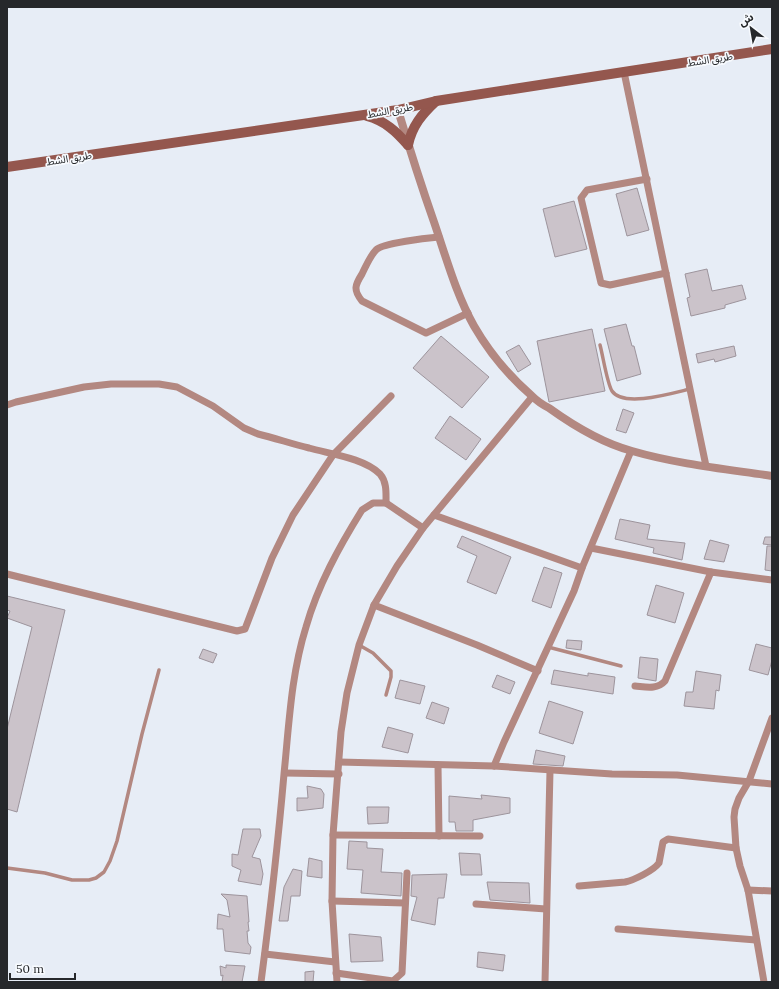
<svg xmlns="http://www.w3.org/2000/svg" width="779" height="989" font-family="Lora,'Noto Sans Arabic',serif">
<rect width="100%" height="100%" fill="#e7edf6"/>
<g fill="#cbc3ca" stroke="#9d949c">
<polygon points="637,188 649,230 627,236 616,194"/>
<polygon points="574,201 587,249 555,257 543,209"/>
<polygon points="707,269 712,291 742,285 746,299 725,305 725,308 691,316 687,298 690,297 685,274"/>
<polygon points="626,324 632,346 634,346 641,374 617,381 604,329"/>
<polygon points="592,329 605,391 549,402 537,341"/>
<polygon points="441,336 489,377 462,408 413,368"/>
<polygon points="519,345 531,364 518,372 506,352"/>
<polygon points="734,346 736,356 715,362 714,359 698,363 696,354"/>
<polygon points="623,409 634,413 626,433 616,430"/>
<polygon points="450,416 481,439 466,460 435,438"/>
<polygon points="620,519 650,525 647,539 685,543 682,560 653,553 654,548 615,539"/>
<polygon points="462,536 511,557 496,594 467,582 477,556 457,547"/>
<polygon points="765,537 772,537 772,545 763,544"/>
<polygon points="710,540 729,545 724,562 704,559"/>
<polygon points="767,546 772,546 772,571 765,570"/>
<polygon points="544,567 562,573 551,608 532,601"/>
<polygon points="656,585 684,593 675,623 647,615"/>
<polygon points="7,596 65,610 17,812 7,809 7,729 32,627 7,618 10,611 7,610"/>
<polygon points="567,640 582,641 581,650 566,648"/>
<polygon points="756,644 772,648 772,660 768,675 749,670"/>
<polygon points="203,649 217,654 213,663 199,658"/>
<polygon points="640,657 658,659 656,681 638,678"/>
<polygon points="554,670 588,676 588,673 615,677 613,694 551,684"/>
<polygon points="696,671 721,675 719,691 716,690 714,709 684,706 686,692 693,692"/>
<polygon points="497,675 515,682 510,694 492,687"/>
<polygon points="400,680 425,686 420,704 395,698"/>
<polygon points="549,701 583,712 573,744 539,733"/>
<polygon points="432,702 449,708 444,724 426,718"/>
<polygon points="388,727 413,734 408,753 382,747"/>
<polygon points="536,750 565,756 563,766 533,764"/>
<polygon points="307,786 321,789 324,794 323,808 297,811 297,798 308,798"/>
<polygon points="481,795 510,798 510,813 473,820 473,831 456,831 455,822 449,822 449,796 482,799"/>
<polygon points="367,807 389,807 388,823 368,824"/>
<polygon points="243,829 260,829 261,836 252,857 260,859 263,874 261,885 238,881 241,870 232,866 232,854 238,855"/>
<polygon points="349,841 367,842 367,848 383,849 381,872 402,873 401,896 361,893 363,870 347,869"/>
<polygon points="459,853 480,854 482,875 461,875"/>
<polygon points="309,858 322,861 322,878 307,876"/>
<polygon points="293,869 302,871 300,896 291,896 288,921 279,921 284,887"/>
<polygon points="447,874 444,898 438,898 435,925 411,920 417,897 411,896 412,875"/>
<polygon points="487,882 529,883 530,903 490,900"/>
<polygon points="221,894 247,896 249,922 248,922 249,931 247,931 248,943 251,947 250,954 225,951 223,929 217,929 218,914 230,917 227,900"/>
<polygon points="349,934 381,937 383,961 351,962"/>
<polygon points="478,952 505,955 503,971 477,967"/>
<polygon points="226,965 245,966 242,982 222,982 223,975 221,976 220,966 226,968"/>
<polygon points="314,971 313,982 305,982 305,972"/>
</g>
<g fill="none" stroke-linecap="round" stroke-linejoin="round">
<g stroke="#b38881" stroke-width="3.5">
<path d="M600,345C603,356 607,383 612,391C623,408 673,393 690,389"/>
<polyline points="359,645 373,653 391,671 391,677 386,695"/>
<polyline points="548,647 621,666"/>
<polyline points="7,868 45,873 72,880 89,880 96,878 104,872 110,861 117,841 142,734 159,670"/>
</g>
<g stroke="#b38881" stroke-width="7">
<polyline points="624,72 706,466"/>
<polyline points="647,179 587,190 581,198 601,283 610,285 666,273"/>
<path d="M439,237C428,238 382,243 376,250C370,256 366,266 362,274C355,285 353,290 362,301L426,333L468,313"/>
<path d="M7,405L16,402L84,387L111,384H159L177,387L213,406L244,428L258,434C275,438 292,444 309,448C330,454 364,458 380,474C387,482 386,493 386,503"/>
<polyline points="434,515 582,568"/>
<polyline points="591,548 711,572"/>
<polyline points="7,574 237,631 245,629 272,558 293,515 333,455 391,396"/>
<polyline points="374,605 477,645 538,671"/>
<path d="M635,686C646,687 657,690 665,681L711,572L772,580"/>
<polyline points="339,762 494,766 612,774 677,775 772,784"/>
<polyline points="438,765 439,836"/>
<polyline points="494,766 504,742 574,591 582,568 631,451"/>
<polyline points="285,773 339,774"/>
<polyline points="333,835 480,836"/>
<path d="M579,886L625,882C634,880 653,871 659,863L663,842L668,839L736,848"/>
<polyline points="748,890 772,891"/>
<polyline points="332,901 405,903"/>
<polyline points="476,904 546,909"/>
<polyline points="618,929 756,940"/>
<polyline points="265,954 335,962"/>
<polyline points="336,973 393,981 402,973 407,873"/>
<path d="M261,982C270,913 278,843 284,774C289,725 291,675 306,627C318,585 339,547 362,510L373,503H386L423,528"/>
<polyline points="337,982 332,901 333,835 341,732 347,693 359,645 374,605 397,566 423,528 532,397"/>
<polyline points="545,982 550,771"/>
<polyline points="764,982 748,890 740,866 736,848 734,817 735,809 739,798 749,781 772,718"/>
</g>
<path stroke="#b38881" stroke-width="8" d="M398,110C409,147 421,185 434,222C446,257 456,294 474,326C489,352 510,377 532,396C537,401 543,405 549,408C574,426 602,443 632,451C677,464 725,469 772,476"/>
<g stroke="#94574e" stroke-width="10">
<path d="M367,116C385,121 396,131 408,145"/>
<path d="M408,145C412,126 422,114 436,101"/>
<polyline points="7,167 398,110 436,101 772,49"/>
</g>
</g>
<g text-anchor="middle" stroke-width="3.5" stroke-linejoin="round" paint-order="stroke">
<g font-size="10" fill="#26282b" stroke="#f7fafe">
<text transform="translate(710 59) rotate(-9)" y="4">طريق الشط</text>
<text transform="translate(390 110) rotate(-10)" y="4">طريق الشط</text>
<text transform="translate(69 158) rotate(-9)" y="4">طريق الشط</text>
</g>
</g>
<rect width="779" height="989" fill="none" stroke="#26282b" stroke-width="16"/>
<g transform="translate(751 28) rotate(329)" stroke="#f7fafe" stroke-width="3" paint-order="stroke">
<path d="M0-3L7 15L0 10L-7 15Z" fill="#26282b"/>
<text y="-6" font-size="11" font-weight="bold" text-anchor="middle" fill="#26282b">ش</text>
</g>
<path d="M10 973v6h65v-6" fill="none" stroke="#26282b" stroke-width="2"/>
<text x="16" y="973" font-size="12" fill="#26282b" stroke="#f7fafe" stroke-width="3" paint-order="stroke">50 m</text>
</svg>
